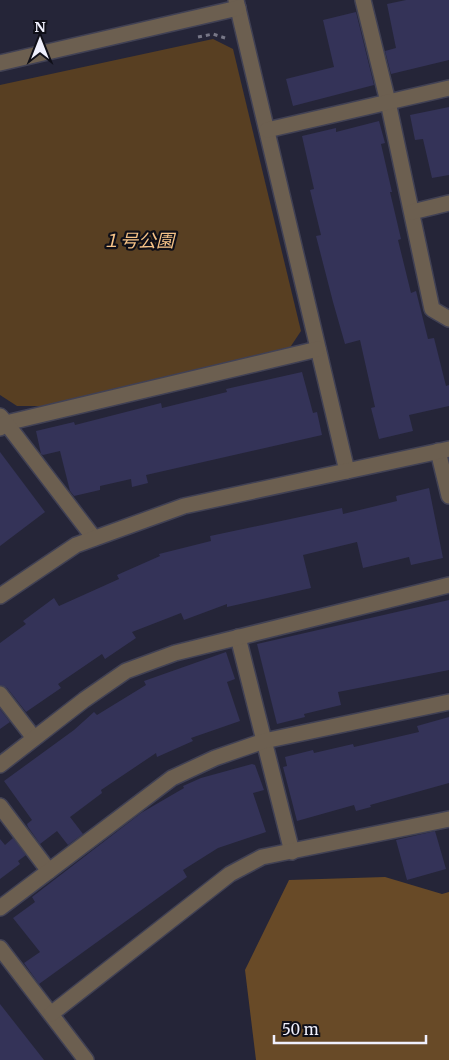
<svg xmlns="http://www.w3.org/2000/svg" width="449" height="1060" font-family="Merriweather,'Noto Sans JP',serif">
<rect width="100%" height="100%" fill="#252538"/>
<polygon fill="#583f22" points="213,39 233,49 301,331 289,349 42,406 17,406 0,395 0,85"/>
<polygon fill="#684a27" points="385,877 442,894 449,892 449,1060 256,1060 245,970 289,880"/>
<g fill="#343358">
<polygon points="406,0 449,0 449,60 391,74 385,51 396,48 387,4"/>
<polygon points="356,12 374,85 293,106 286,79 334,67 323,20"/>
<polygon points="449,107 449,175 432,178 423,139 415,140 410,115"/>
<polygon points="379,121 385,143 381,144 392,192 390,192 401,239 398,240 411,293 416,291 428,339 434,338 446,386 449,385 449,406 409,415 413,431 379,439 371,408 375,407 360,340 345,344 333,302 316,236 321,235 310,190 314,189 302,136 336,128 336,132"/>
<polygon points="302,372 313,413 317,412 322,435 146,475 148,483 132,487 131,479 100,486 100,490 74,496 70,491 60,451 43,455 41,454 36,431 74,422 75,425 161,403 162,408 227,392 226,389"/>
<polygon points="0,452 45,512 0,546"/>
<polygon points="429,488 443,558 411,565 409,557 363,568 357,542 303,555 311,588 227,607 227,604 184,620 181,613 132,632 136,638 105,659 102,654 58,684 61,688 26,712 7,688 0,685 0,643 26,624 23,621 54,598 59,606 119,579 117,575 160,556 159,554 211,541 210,536 342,508 343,514 397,501 396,496"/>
<polygon points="449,600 449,670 338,692 341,705 304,714 305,717 277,724 257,644"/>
<polygon points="226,652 235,679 227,682 240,721 191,738 193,741 157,757 156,753 101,790 102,793 70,817 83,834 68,845 57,831 40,844 28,827 27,824 32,820 4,781 74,730 94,712 97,715 146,685 144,681"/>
<polygon points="0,709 10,722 0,729"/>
<polygon points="449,717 449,783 370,805 371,807 356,811 354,805 297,821 283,767 287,766 285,757 313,750 314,753 353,744 354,747 419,732 417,726"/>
<polygon points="252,764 255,765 264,790 253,793 266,832 218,848 183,870 187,877 39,984 24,963 40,952 13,918 35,902 32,897 141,813 184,788 183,786 201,778"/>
<polygon points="435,831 446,869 407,880 396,840"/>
<polygon points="13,838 26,855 18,861 20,864 0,879 0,839 5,845"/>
<polygon points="0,1004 44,1060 0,1060"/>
</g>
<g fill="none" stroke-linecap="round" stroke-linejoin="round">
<defs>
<g id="minor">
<polyline points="236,0 347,471"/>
<polyline points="363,0 388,102 432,309 449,319"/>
<polyline points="0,63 238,8"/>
<polyline points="267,130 449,88"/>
<polyline points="412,212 449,203"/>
<polyline points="0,416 6,423 318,349"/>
<polyline points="0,428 6,423 94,538"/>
<polyline points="438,451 449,496"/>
<polyline points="0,596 76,545 184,506 449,449"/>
<polyline points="238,637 292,852"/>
<polyline points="0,694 34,738"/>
<polyline points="0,765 84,700 126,671 175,653 449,585"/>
<polyline points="0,806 49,871"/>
<polyline points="0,908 172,778 215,758 264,741 449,702"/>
<polyline points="0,948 86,1060"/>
<polyline points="51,1014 230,874 262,857 449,819"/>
</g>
</defs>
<use href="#minor" stroke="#414154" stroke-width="18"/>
<polyline stroke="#777787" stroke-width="3" stroke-dasharray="4 4" stroke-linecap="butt" points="198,37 213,34 228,39"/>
<use href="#minor" stroke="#6c5f50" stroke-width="15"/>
</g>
<g text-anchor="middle" stroke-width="4.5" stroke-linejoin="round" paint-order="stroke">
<g font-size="18" font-style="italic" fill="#f5c287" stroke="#0f0f18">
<text x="138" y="247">１号公園</text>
</g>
</g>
<g transform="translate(40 40)" stroke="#0f0f18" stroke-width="4" paint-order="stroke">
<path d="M0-4L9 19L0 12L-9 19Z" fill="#f0f0fd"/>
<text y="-8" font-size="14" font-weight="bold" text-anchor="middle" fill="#f0f0fd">N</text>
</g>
<path d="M274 1035v8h152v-8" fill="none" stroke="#f0f0fd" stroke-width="2.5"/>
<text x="282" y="1035" font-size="15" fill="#f0f0fd" stroke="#0f0f18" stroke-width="4" paint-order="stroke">50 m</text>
</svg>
